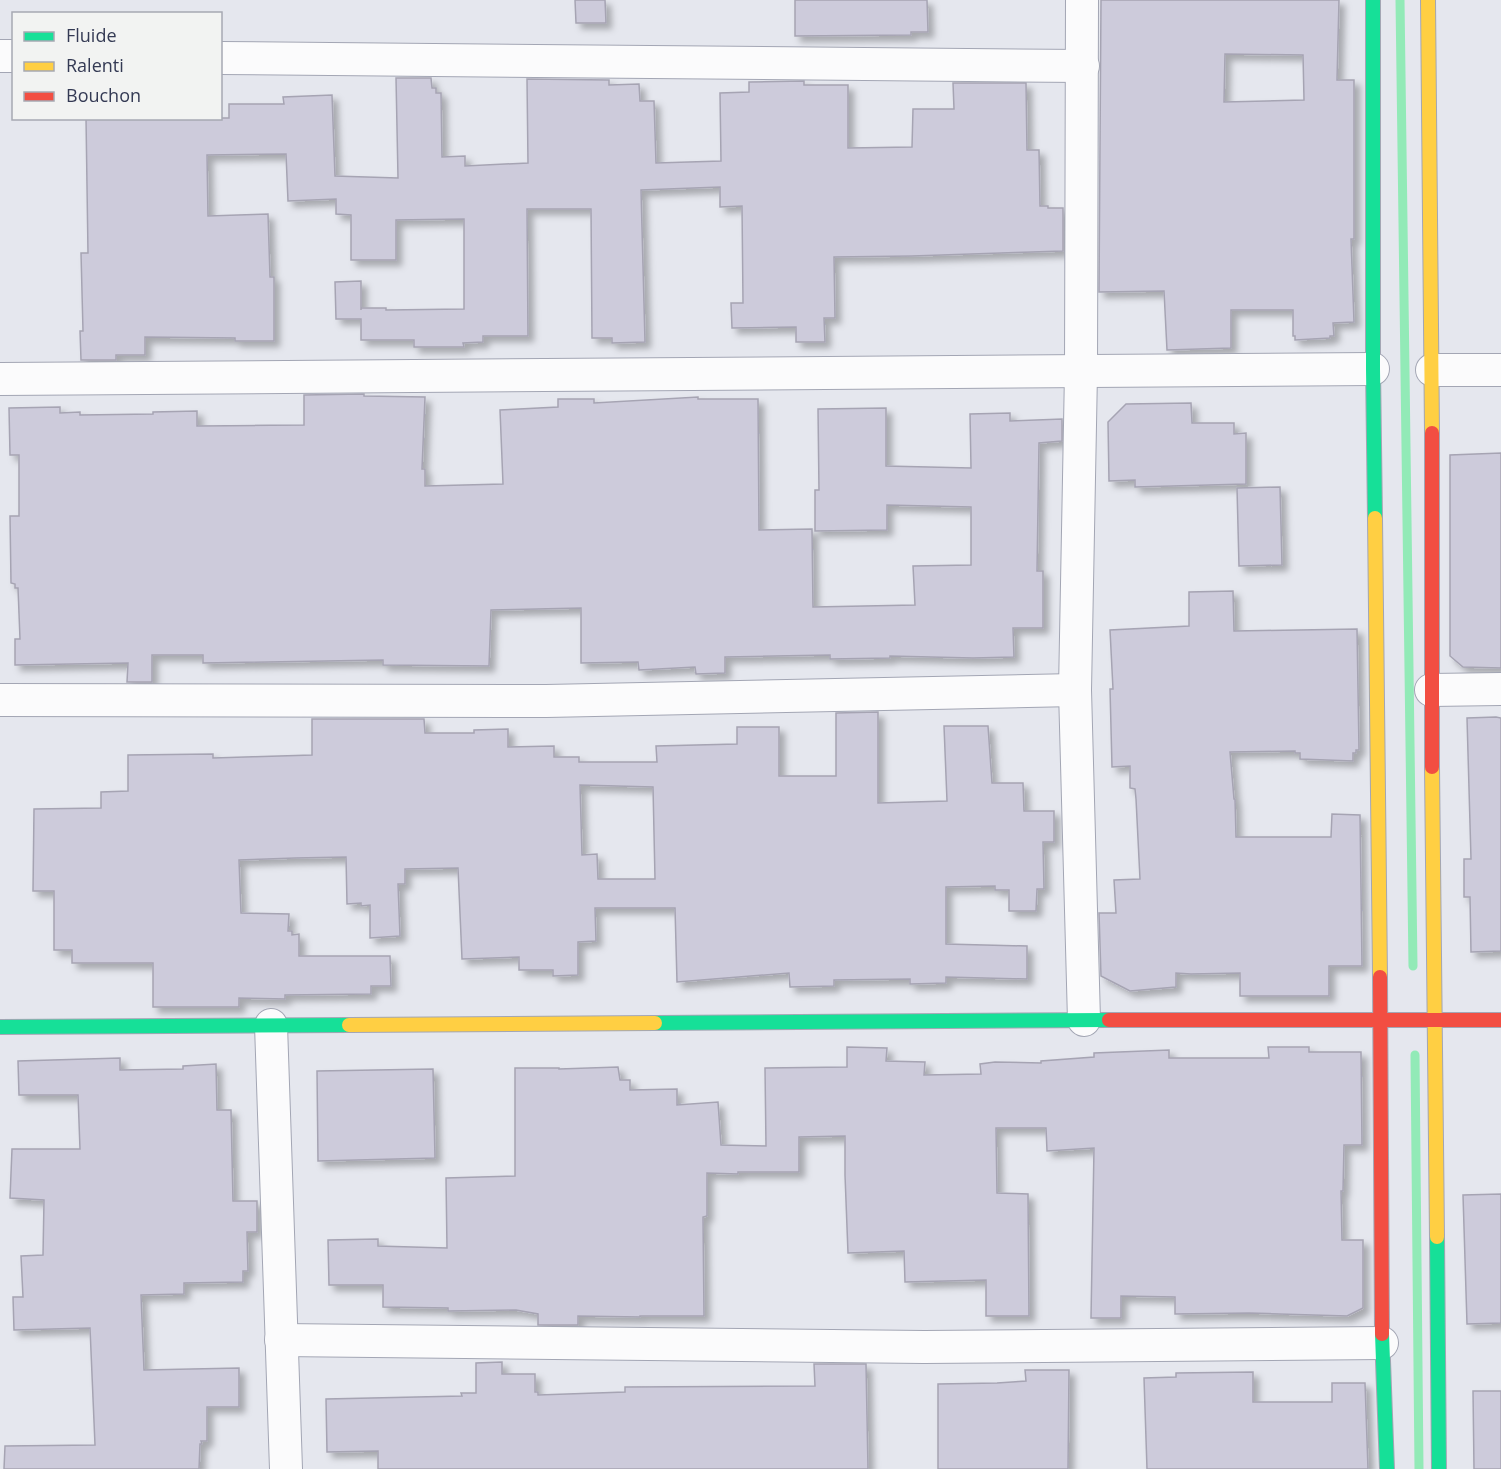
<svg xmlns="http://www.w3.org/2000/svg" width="1501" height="1469" font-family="'Open Sans',sans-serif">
<defs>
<filter id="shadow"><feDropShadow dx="5.5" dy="5.5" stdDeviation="3" flood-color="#0004"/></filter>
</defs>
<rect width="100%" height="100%" fill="#e5e7ee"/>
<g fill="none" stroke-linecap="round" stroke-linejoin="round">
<g stroke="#92eab7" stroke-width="9">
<polyline points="1400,0 1413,966"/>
<polyline points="1415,1055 1419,1469"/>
</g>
</g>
<g fill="#cdcbdb" stroke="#a6a4b3" stroke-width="1.5" fill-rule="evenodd" filter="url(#shadow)">
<polygon points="575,0 605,0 606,23 576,23"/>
<polygon points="795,0 927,0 928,32 911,32 911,35 795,36"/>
<path d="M1101,0H1339L1337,80H1354V239H1351L1354,322L1333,323L1334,336H1330V338L1295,340V336H1293V310H1231V348L1167,350L1164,291L1099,292ZM1225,54L1303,55L1304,100L1224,102Z"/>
<polygon points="396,78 431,78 432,88 436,88 436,93 441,93 442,157 465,156 465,166 528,163 527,79 609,80 609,85 639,84 640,101 654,101 656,163 721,161 720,93 749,92 749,82 804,81 804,85 848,85 848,148 912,147 913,109 954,109 953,83 1026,83 1027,150 1039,150 1040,206 1048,206 1048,208 1063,208 1063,251 912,256 834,257 835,318 824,318 825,342 796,342 796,327 732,328 731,303 743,303 742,206 720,207 720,187 641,190 645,342 612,343 612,338 592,338 591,209 527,209 528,336 483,336 483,342 463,343 464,347 414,347 414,340 361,340 361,319 336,319 335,282 361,281 361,310 361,308 386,308 386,310 464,309 464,219 396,220 396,260 351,260 351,215 336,214 336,199 288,201 286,154 207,155 208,216 268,214 270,277 274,277 274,341 235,341 235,338 145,337 145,355 116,355 116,360 81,360 80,331 83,331 81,253 88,253 86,118 229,118 229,104 284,104 283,97 332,95 335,176 398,178"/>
<polygon points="364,394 364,396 425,397 422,469 425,469 425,486 503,484 500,410 558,407 558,399 594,399 594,403 698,397 698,399 758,399 759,530 812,529 813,607 915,605 913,566 971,565 971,507 887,505 887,530 815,531 815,490 819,490 818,409 886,408 886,466 971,468 970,414 1010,413 1010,421 1062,419 1062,441 1039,443 1037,571 1043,571 1043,628 1013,628 1014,657 973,658 890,656 890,658 830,659 830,655 725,657 725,673 696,674 695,667 639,670 638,662 581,663 581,608 491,610 489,666 383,665 383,660 203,663 203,655 152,655 152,682 127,682 128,663 15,665 15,639 20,639 18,588 15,588 15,584 11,583 10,516 19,516 19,455 10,455 9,408 60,407 60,413 80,412 80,415 153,414 153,412 197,411 197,426 304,425 304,395"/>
<polygon points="1191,403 1192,423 1234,423 1234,434 1246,433 1246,484 1135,487 1135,480 1109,481 1108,422 1126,404"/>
<polygon points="1501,453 1501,668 1463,667 1450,656 1450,455"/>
<polygon points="1280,487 1282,565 1239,566 1237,488"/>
<polygon points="1233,591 1234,631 1357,629 1359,750 1356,750 1356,753 1353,753 1353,761 1300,759 1300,753 1295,753 1295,751 1230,752 1234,799 1235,799 1236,837 1331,837 1332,814 1360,815 1362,966 1329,966 1329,996 1240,996 1240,973 1191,974 1176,973 1176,987 1130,991 1101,976 1099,913 1116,913 1114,880 1140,879 1136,799 1135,789 1130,788 1130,766 1112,767 1110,689 1113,689 1110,630 1189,626 1189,592"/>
<path d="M878,712V803L947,801L944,726H988L992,783H1023L1024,811H1054V842H1043L1044,889H1037L1036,911H1009V890H995V886L946,887V944L1027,946V979L946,977V983L910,984V979L834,980V986L790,987L789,973L677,982L675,908H595L596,941L578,942V975L553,976V970H519V957L462,959L458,868L405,869V884H398L400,936L370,938V905L361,906V903L347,904L346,857L295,858L239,860L241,913L289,914L288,931H292V935L299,934V956H390L391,986H371V994L285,995V999L239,998V1007H153V963H72V950H54V891H33L34,809L101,808V792L128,791V755L213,754V758L312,755V719H424L425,733H474V730L508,729V747L554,746V757H579V762H657L656,746L737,744V727H779V776H836V713ZM580,785L653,787L655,879H598L597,854L582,855Z"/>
<polygon points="1496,717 1501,718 1501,951 1471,952 1470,897 1464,897 1464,859 1471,859 1467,718"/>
<polygon points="847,1047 887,1048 886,1061 925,1062 924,1075 981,1074 980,1064 995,1062 1041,1063 1041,1061 1094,1057 1094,1053 1169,1050 1169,1058 1269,1058 1268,1047 1309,1047 1309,1052 1361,1052 1362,1145 1344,1145 1343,1191 1341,1191 1342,1240 1363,1240 1363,1308 1347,1316 1249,1313 1175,1314 1175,1297 1121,1296 1121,1318 1091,1318 1094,1148 1047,1151 1046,1128 996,1128 997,1193 1028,1194 1029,1316 986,1316 986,1280 905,1282 904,1251 848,1253 845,1175 845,1136 799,1137 799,1172 738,1172 738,1174 707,1173 707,1216 703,1217 704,1316 640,1316 640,1317 578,1316 578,1325 538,1325 538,1314 516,1310 448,1311 448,1308 383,1307 383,1285 329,1285 328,1240 378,1239 378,1246 447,1248 446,1178 515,1176 515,1068 559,1068 559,1069 618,1067 620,1080 630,1080 630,1090 677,1089 677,1105 718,1102 721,1145 766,1146 765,1068 847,1067"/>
<polygon points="120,1058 120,1070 183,1069 183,1066 216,1064 217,1110 231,1110 233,1201 257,1201 257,1232 247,1232 248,1271 243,1271 243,1282 184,1283 184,1294 141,1295 144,1370 239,1368 239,1407 207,1407 207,1441 201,1441 202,1444 200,1444 199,1469 4,1469 5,1446 95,1445 90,1328 14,1330 13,1297 23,1297 21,1256 43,1255 44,1200 10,1198 12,1149 80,1149 78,1095 19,1095 18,1061"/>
<polygon points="433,1069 435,1158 318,1161 317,1071"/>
<polygon points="1501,1194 1501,1323 1467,1324 1463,1195"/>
<polygon points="502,1362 502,1374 535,1374 535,1392 538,1392 538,1395 625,1392 625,1387 815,1386 814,1364 866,1364 868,1469 378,1469 378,1451 327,1452 326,1399 462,1396 461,1393 476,1393 476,1363"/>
<polygon points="1025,1370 1069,1370 1068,1469 938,1469 938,1384 997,1383 1026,1381"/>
<polygon points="1253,1372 1253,1402 1332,1402 1332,1383 1365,1383 1368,1469 1147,1469 1144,1378 1176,1377 1176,1373"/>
<polygon points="1473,1391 1501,1391 1501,1469 1474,1469"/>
</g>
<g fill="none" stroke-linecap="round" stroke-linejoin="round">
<defs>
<g id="street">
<polyline points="1082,0 1081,372 1075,690 1084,1020"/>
<polyline points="0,56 14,56"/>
<polyline points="220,58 1083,66"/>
<polyline points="1432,370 1501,370"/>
<polyline points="0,379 1373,369"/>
<polyline points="1431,690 1501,689"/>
<polyline points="0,700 546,701 1075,690"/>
<polyline points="271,1025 286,1469"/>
<polyline points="281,1340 924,1347 1382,1343"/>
</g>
<g id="fast">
<polyline points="1373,0 1373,369 1375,518"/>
<polyline points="655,1023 1109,1020"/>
<polyline points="0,1027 349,1025"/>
<polyline points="1437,1237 1439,1469"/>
<polyline points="1382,1334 1387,1469"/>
</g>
<g id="slow">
<polyline points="1428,0 1432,433"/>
<polyline points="1375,518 1380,977"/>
<polyline points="1432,767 1437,1237"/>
<polyline points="349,1025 655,1023"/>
</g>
<g id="jam">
<polyline points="1432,767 1432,433"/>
<polyline points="1380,977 1382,1334"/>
<polyline points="1109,1020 1501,1020"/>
</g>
</defs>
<use href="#street" stroke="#a3a6b4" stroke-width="34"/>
<use href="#fast" stroke="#a3a6b4" stroke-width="16"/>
<use href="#slow" stroke="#a3a6b4" stroke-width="16"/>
<use href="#jam" stroke="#a3a6b4" stroke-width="16"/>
<use href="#street" stroke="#fbfbfc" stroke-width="32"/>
<use href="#fast" stroke="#16e098" stroke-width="14"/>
<use href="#slow" stroke="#ffcf43" stroke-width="14"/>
<use href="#jam" stroke="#f24e42" stroke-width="14"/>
</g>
<rect x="12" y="12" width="210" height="108" fill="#f2f3f2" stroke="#a6a9b3" stroke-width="1.5"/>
<rect x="24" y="32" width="30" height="9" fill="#16e098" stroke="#a6a9b3" stroke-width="1.5"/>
<text x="66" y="42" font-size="18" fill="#343a54">Fluide</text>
<rect x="24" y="62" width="30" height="9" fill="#ffcf43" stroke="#a6a9b3" stroke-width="1.5"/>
<text x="66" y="72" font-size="18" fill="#343a54">Ralenti</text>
<rect x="24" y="92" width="30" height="9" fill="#f24e42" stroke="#a6a9b3" stroke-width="1.5"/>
<text x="66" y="102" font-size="18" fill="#343a54">Bouchon</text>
</svg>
